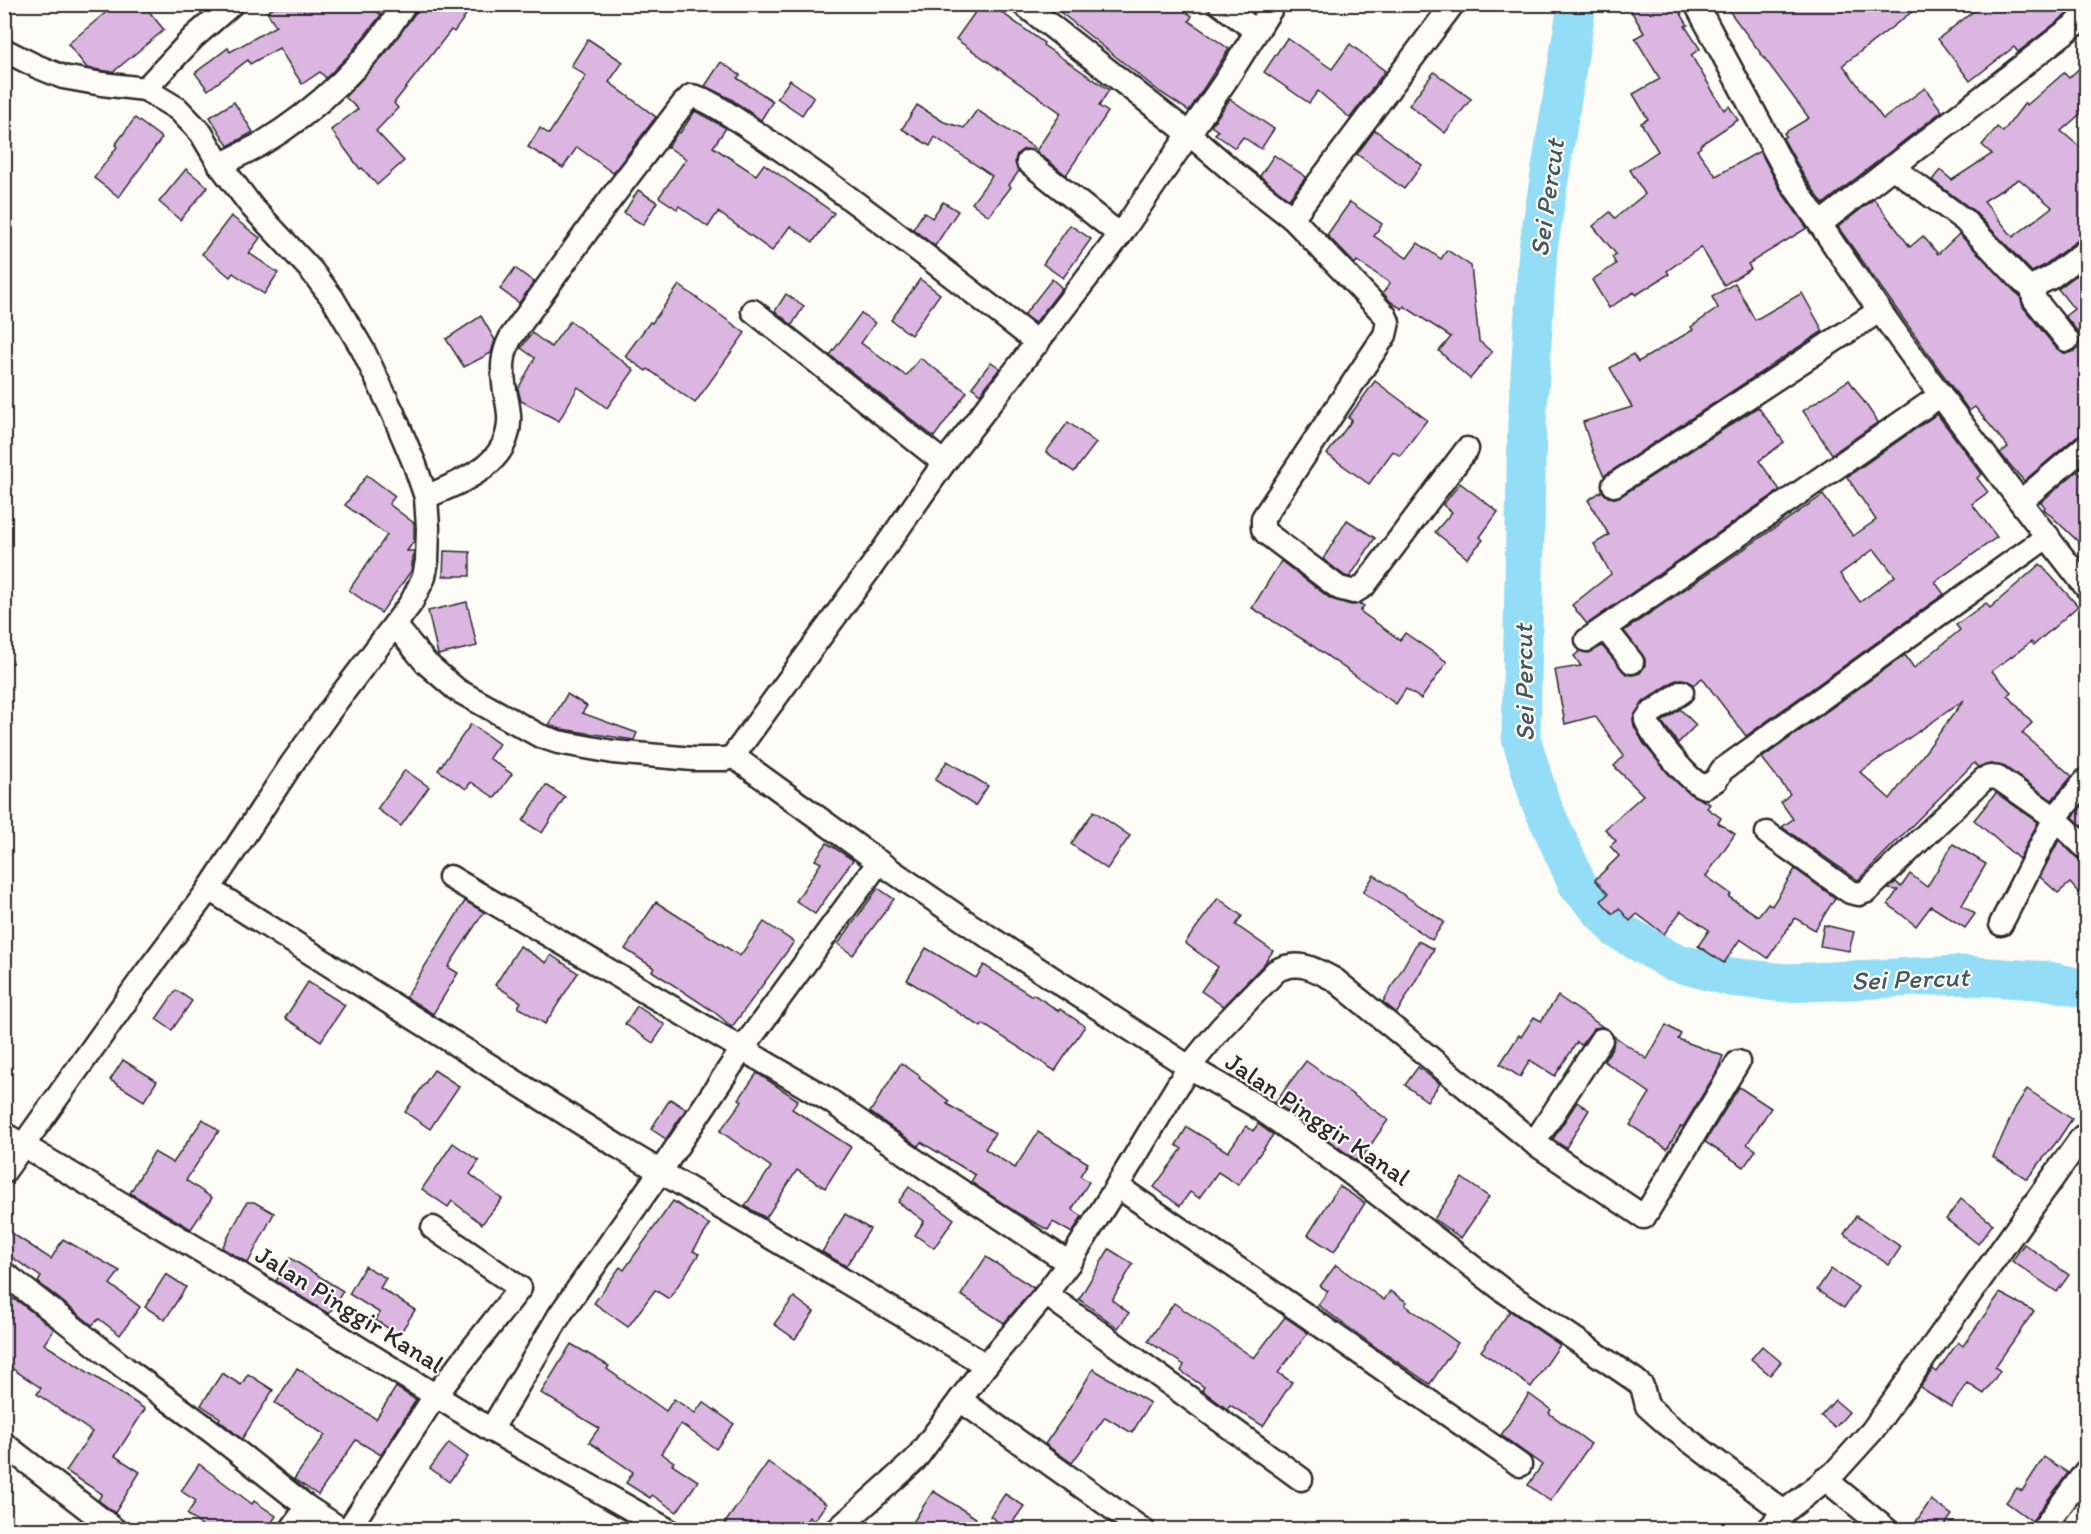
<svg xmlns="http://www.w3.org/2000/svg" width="2091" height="1534" font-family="Itim,sans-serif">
<rect width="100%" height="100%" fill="#fdfcf7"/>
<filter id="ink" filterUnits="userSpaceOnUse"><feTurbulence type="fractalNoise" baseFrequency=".0167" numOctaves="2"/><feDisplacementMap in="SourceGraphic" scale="12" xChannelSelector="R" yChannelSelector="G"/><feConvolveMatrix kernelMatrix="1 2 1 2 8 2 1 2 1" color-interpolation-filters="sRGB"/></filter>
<g filter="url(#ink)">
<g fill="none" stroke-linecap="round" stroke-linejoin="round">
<polyline stroke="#94ddf6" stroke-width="39" points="1575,4 1576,11 1538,249 1527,423 1521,738 1540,801 1578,885 1618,930 1671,961 1730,977 1787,983 1961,975 2049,981 2086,989"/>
</g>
<g fill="#dab6e0" stroke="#2b2b2b" stroke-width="1.5" fill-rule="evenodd">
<polygon points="116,4 143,4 164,30 113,72 87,68 68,44"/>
<polygon points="279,4 368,4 381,15 349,55 326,78 320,72 302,84 279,48 250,64 248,60 208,90 195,73 228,48 230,52 276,26 267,12"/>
<polygon points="418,4 452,4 466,15 454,32 451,30 394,103 398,108 376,131 404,161 377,185 362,168 360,169 331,130 358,109 345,97 386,53 416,12"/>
<polygon points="981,4 990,4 1044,43 1043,45 1109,90 1099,106 1108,112 1066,175 1036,151 1061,113 956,39"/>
<polygon points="1050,4 1174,4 1192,16 1189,21 1229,49 1189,111 1160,92"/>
<polygon points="1627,4 1675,4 1688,25 1685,26 1700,49 1691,55 1724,110 1729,106 1738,120 1700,145 1701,147 1697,150 1716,176 1760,151 1781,191 1807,228 1748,264 1751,269 1724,285 1701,247 1667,271 1669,274 1636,295 1634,292 1609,308 1592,280 1616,264 1612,257 1616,254 1593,226 1610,212 1615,218 1645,194 1630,170 1658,151 1641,123 1648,119 1633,94 1660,79 1635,38 1644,33"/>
<polygon points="1724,4 1922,4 1843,65 1883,119 1925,88 1942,111 1823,204 1804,176 1783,138 1786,136 1784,133 1809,118"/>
<polygon points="1983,4 2080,4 2018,52 2014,47 1970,81 1938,39"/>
<polygon points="1287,38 1332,69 1350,44 1385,71 1350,118 1318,91 1309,103 1264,72"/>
<polygon points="588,39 623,62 609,82 656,117 613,173 577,147 563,168 528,147 540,128 549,134 586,76 571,66"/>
<polygon points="721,62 740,75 737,78 773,101 761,120 731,99 705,86"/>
<path d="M2086,62V109L2061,131L2086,152V238L2078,240L2043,266L2032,272L1974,211L1932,180L1940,170L1952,180L1992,154L1982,145L1997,127L2003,132L2025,103L2027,105L2064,73L2069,78ZM2019,179L2052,207L2013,237L1984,201Z"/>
<polygon points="1434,72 1471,99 1445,133 1409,105"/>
<polygon points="790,80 814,97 802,115 777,98"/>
<polygon points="1230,99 1274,129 1261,149 1243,137 1235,148 1215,134 1218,131 1211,126"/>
<polygon points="234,102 253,132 228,146 210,117"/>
<polygon points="917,105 944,122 964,128 977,110 1035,148 1034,150 1024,149 1017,154 1015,161 1019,171 1009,185 1011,187 989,216 972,203 992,176 935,137 930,146 902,129"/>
<polygon points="695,111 726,128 713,147 756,175 764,164 834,213 813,242 790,226 772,251 718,212 708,227 679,206 677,209 659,197 686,159 668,147 678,132 680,133"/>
<polygon points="135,118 162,138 119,197 94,178 117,147 115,145"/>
<polygon points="1375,130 1422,165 1404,189 1357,154"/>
<polygon points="1274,155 1306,177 1289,199 1260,176"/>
<polygon points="186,169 208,187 180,220 159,202"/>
<polygon points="638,190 657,202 643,225 624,213"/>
<polygon points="1874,199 1910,247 1923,236 1938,254 1959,234 2020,296 2023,307 2056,348 2063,353 2068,353 2075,351 2079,345 2080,339 2078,332 2065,316 2074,309 2058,289 2081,272 2086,278 2086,433 2077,436 2024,481 2000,453 2008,447 1975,407 1969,411 1838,227"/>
<polygon points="943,202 958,211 935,246 913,229 924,212 932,218"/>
<polygon points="1350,202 1382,224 1374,236 1407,258 1418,243 1441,259 1447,250 1471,266 1479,341 1492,352 1470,379 1439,351 1451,337 1404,306 1402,309 1391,302 1383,293 1390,283 1357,261 1355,264 1327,235"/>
<polygon points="231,216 260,238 249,253 278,273 264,294 233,273 230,277 202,254"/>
<polygon points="1070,225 1091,239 1063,278 1043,264"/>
<polygon points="515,268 534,282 519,303 500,289"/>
<polygon points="920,279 940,294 911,335 891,320"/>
<polygon points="1052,279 1062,288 1035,323 1024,315"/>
<polygon points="1735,283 1755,320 1802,293 1823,331 1604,476 1593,453 1583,422 1632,407 1610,368 1633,354 1638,362 1693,330 1691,327 1718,308 1712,297"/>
<polygon points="679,285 745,333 695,403 648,369 646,371 625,356 650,322 652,323"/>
<polygon points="786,294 804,306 792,325 775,311"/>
<polygon points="861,313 875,323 861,343 906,376 920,358 967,392 934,437 830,355"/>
<polygon points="481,316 495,340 491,353 464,367 446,339"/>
<polygon points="570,321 634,370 607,408 578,387 559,421 521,401 518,389 535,358 521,348 532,333 551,347"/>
<polygon points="991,362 1000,368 980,394 972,387"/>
<polygon points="1849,380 1878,422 1832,454 1803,411"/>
<polygon points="1375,381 1427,420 1400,456 1393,451 1369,484 1327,454 1352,420 1348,418"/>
<polygon points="1758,407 1784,442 1759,461 1780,490 1587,624 1572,605 1611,574 1594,544 1609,535 1588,500 1602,491 1608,497 1615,498 1621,496"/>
<path d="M1937,414L1982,474L1977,478L1988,492L1972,504L1997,537L1935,582L1944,594L1746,736L1702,678L1693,685L1687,680L1680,679L1674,681L1643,702L1633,718L1634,726L1644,744L1671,777L1690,794L1710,804L1707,808L1721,818L1718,823L1735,834L1706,876L1731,894L1729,897L1758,916L1768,903L1772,906L1795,869L1835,898L1815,930L1795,918L1768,958L1740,939L1724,963L1698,946L1709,930L1681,911L1664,934L1637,914L1630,921L1619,908L1613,914L1601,901L1608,894L1595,880L1619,856L1610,846L1616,841L1605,829L1643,795L1614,766L1624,756L1595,716L1565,724L1555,670L1581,666L1574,656L1580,651L1589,653L1602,646L1627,674L1633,675L1640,673L1645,666V659L1624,631L1823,495L1853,536L1876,520L1847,477ZM1874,549L1895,576L1860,602L1840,574Z"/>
<polygon points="1068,422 1096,443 1074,472 1046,452"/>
<polygon points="2077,471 2086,480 2086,549 2044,509 2045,507 2041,502"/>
<polygon points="367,475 395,496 389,504 414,523 414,541 407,551 414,551 411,571 381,613 349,590 387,535 345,505"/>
<polygon points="1460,483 1498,512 1480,537 1483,540 1467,558 1435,532 1452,512 1443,505"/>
<polygon points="1347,520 1375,538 1350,577 1345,576 1323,559"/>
<polygon points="444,551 470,552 470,576 443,576"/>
<polygon points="1281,561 1331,599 1351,605 1361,604 1364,606 1360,611 1400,640 1405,633 1447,662 1421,699 1406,689 1396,704 1307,642 1252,608"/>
<path d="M2040,564L2078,606L2034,645L2031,642L1992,671L2011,692L2008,695L2032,723L2022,733L2072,776L2052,800L2005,767L1991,764L1978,767L1974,763L1858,880L1782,827L1793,819L1781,802L1790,794L1762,758L1905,655L1914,668L1960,630L1956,625L1986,603L1990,608ZM1964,700L1890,799L1860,772Z"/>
<polygon points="467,602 477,646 438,655 428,611"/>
<polygon points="567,694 587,706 582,713 637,733 634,740 561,729 549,725"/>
<polygon points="1680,709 1696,725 1678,743 1662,722"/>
<polygon points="471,724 499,744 489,758 512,774 495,798 471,782 466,789 438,770"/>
<polygon points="947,761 988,786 975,806 935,780"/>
<polygon points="405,770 429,787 401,826 377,809"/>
<polygon points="546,785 565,797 542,833 523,821"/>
<polygon points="1996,793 2038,822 2019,859 1974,820"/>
<polygon points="2086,801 2086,830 2073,817"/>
<polygon points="1094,811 1130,836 1107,869 1071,844"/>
<polygon points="2059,840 2077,858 2086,861 2086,901 2070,883 2058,893 2040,877"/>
<polygon points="827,843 853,860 815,914 796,901 821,863 815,860"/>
<polygon points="1953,844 1986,864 1962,905 1975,914 1965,928 1931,906 1916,926 1888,904 1898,890 1888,889 1896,882 1901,887 1910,874 1927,887"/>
<polygon points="1374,875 1444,922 1432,940 1363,892"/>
<polygon points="878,888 894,899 853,955 838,944"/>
<polygon points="1218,898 1242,916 1236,925 1273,951 1264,964 1223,1006 1201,991 1218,967 1185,943"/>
<polygon points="465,901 484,912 448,967 458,973 433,1014 406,997"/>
<polygon points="656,902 740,956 764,922 794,942 732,1027 713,1011 652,971 654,968 625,949"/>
<polygon points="1824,925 1854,932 1849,951 1820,946"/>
<polygon points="1418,941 1434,949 1397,1013 1383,1002"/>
<polygon points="520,946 546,963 551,955 578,973 545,1024 518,1007 521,1002 495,985"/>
<polygon points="926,948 976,978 984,965 1032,996 1033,994 1059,1011 1060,1009 1085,1026 1055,1071 983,1024 981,1027 907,980"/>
<polygon points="308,982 345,1005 321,1041 285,1018"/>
<polygon points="176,990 192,1001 172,1030 156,1019"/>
<polygon points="1558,996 1603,1027 1594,1028 1581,1045 1577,1042 1555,1076 1530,1060 1520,1077 1500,1064 1519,1035 1521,1037 1534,1017 1541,1021"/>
<polygon points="637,1006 665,1025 653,1043 625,1024"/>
<polygon points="1666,1025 1681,1034 1678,1039 1723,1056 1717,1071 1683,1127 1681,1126 1667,1149 1630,1125 1650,1093 1604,1061 1613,1047 1614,1036 1647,1059"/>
<polygon points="123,1060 157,1081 144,1101 110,1080"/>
<polygon points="1306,1061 1388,1120 1359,1162 1275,1102"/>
<polygon points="901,1063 920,1076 919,1078 949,1101 947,1104 995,1133 985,1149 1015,1168 1038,1132 1088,1163 1080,1176 1089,1182 1072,1209 1082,1216 1072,1233 1053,1222 1048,1230 1019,1214 971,1182 975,1175 921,1142 918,1146 870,1112"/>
<polygon points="1418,1067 1440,1084 1427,1101 1405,1085"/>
<polygon points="434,1070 459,1086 430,1129 405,1112"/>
<polygon points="757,1073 798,1100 792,1109 851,1147 825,1188 797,1170 766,1218 745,1206 771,1167 720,1131 742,1101 739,1099"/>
<polygon points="1739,1087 1771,1108 1747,1144 1756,1150 1744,1167 1705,1142"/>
<polygon points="2027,1089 2072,1119 2058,1140 2027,1179 1993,1157 2015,1108"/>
<polygon points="670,1099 686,1109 666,1139 651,1129"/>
<polygon points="1577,1102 1589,1110 1566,1148 1553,1139"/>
<polygon points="203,1119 219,1131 186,1180 212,1198 191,1229 130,1193 154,1152 173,1163"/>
<polygon points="1258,1124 1273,1135 1238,1185 1218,1172 1199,1198 1190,1192 1180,1206 1154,1187 1182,1149 1176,1145 1187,1127 1228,1152 1246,1126 1253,1131"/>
<polygon points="453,1143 479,1161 470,1174 502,1199 482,1224 452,1201 448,1207 422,1189"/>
<polygon points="1462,1178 1489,1197 1461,1238 1434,1219"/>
<polygon points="1339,1186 1365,1203 1334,1252 1308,1235"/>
<polygon points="909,1187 954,1219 934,1248 915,1235 924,1221 898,1202"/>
<polygon points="1961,1199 1993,1224 1978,1244 1946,1219"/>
<polygon points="673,1201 710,1225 693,1251 699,1254 669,1299 655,1290 628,1327 594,1303 620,1267 624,1270"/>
<polygon points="247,1202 254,1202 274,1213 248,1263 222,1248"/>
<polygon points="845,1214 870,1229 846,1266 822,1252"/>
<polygon points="1856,1216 1901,1247 1889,1265 1844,1234"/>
<polygon points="4,1228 51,1259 63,1239 120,1271 110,1284 140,1307 120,1335 99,1319 92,1325 38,1282 41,1277 4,1252"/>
<polygon points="2024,1244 2069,1275 2057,1292 2012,1261"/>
<polygon points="1109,1249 1133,1264 1112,1300 1129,1313 1118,1328 1079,1299"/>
<polygon points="986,1257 1034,1288 1004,1323 961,1295"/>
<polygon points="290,1258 343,1291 329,1314 276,1281"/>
<polygon points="1336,1265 1384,1300 1390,1291 1407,1302 1405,1305 1458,1343 1430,1384 1377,1348 1318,1305 1328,1291 1320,1286"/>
<polygon points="365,1266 386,1278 380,1288 415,1310 399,1335 375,1320 380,1313 349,1294"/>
<polygon points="1831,1269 1858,1287 1844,1308 1817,1290"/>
<polygon points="166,1274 186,1287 165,1320 145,1307"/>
<polygon points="2000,1293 2034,1311 1995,1367 2000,1371 1984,1394 1967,1383 1951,1407 1920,1387 1933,1369 1937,1372 1958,1342 1963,1346"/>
<polygon points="4,1294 19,1302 54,1329 44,1344 145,1409 115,1456 140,1472 115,1513 98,1500 102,1494 66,1471 92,1432 37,1394 41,1388 4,1363"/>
<polygon points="794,1297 814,1312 795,1339 774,1324"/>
<polygon points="1174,1303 1254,1358 1285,1317 1308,1333 1278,1373 1292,1382 1263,1426 1230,1405 1227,1409 1202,1390 1204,1387 1181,1371 1184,1365 1148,1341"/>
<polygon points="1510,1311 1560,1345 1531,1387 1481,1351"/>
<polygon points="571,1344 609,1366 607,1369 666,1411 674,1399 695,1413 703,1402 734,1424 716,1449 681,1424 661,1453 674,1462 672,1464 698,1481 677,1512 652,1495 650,1498 626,1483 633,1472 589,1442 599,1428 541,1393"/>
<polygon points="1762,1346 1781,1362 1770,1375 1751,1359"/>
<polygon points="297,1368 376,1419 396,1387 416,1400 381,1455 356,1440 318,1495 294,1479 325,1435 275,1403"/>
<polygon points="1093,1369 1150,1403 1132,1433 1105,1417 1072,1463 1045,1444 1068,1411"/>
<polygon points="222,1373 241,1385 248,1374 273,1390 242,1439 219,1420 220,1418 201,1405"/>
<polygon points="1529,1394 1551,1410 1549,1413 1591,1444 1550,1501 1528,1485 1542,1465 1501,1435"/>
<polygon points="1835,1400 1849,1412 1835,1428 1821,1416"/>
<polygon points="449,1443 468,1457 449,1482 430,1468"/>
<polygon points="2044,1457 2068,1473 2032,1521 2006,1502 2017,1488 2022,1491"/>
<polygon points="768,1462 826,1504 814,1521 809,1517 800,1530 720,1530"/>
<polygon points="199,1464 252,1504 254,1501 276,1516 267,1530 207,1530 187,1514 196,1501 181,1491"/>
<polygon points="933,1491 976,1518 968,1530 908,1530"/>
<polygon points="1005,1494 1024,1506 1008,1529 990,1516"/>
<polygon points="1931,1500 1952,1515 1941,1530 1910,1530"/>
</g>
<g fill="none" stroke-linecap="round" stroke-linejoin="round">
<defs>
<g id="minor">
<polyline points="1023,4 1188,133 1237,175 1292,218 1385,315 1388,322 1385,335 1263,518 1263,529 1266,533 1339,588 1354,592 1364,586 1467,449"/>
<polyline points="1220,4 1256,31"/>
<polyline points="1696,4 1792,183 1820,224"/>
<path d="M2086,16L1820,224C1903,348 1994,469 2086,587"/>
<polyline points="4,50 36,66 63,77 102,84 145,89 178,109 201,133 220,165 252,207 311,270 333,299 363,350 393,413 415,465 426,497 428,528 427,561 424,577 411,603 339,698 291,765 209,889 146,973 4,1172"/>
<polyline points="145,89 194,37 232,4"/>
<polyline points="1028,162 1120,235"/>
<path d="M220,165C233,158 248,151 261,144C318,110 369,60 405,4"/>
<polyline points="1892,167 1964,220 2023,282 2031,287 2050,278 2086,251"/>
<polyline points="1292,218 1453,4"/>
<polyline points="2037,285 2033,293 2034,299 2067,340"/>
<polyline points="753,311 944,463"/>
<polyline points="1614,485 1879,311"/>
<path d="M426,497C461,481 507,467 509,422C510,412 507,401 505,391C502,370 501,356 511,337L603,209L683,104L691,96C707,97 741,123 755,132C853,197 945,271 1038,343"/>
<polyline points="2021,501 2086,446"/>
<polyline points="395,625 426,663 457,690 540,736 558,742 613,752 693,759 726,759 733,756 872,566 944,463 1120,235 1226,80 1274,4"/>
<polyline points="1605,628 1632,662"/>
<polyline points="1587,640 1941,395"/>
<path d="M1682,692L1651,713L1646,720C1653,736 1688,782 1705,787L1716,780L1722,770L2048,536"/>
<polyline points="733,756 879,862 972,926 1189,1067 1255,1105 1340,1165 1504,1291 1635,1380 1642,1386 1647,1406 1667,1424 1784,1512"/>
<polyline points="1767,833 1850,892 1859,894 1867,891 1984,779 1990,777 1998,778 2055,818 2086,848"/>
<polyline points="450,877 829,1100 926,1168 1069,1263"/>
<polyline points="209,889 619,1147 986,1365"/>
<polyline points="2001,924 2055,818 2086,780"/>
<polyline points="4,1134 235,1271 491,1430 668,1530"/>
<polyline points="1534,1143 1601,1040"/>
<polyline points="1117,1186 1307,1316 1520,1465"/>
<polyline points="4,1273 125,1368 211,1431 307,1507 342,1530"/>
<polyline points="1046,1294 1301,1479"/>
<polyline points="960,1400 1143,1530"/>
<polyline points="491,1430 561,1313 660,1172 743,1048 879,862"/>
<polyline points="4,1444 115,1530"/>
<polyline points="1825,1479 1887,1530"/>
<polyline points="291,1530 307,1507"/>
<polyline points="348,1530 435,1396 520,1288 433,1228"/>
<path d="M837,1530L915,1460L986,1365L1046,1294L1069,1263L1117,1186L1189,1067L1221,1028L1276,971C1298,959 1315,969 1335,980L1534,1143L1644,1217L1738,1062"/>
<polyline points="1768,1530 1784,1512 1834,1473 1872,1431 2082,1137"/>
<polyline points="2042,1530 2086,1471"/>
</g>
</defs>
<use href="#minor" stroke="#2b2b2b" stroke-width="27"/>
<use href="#minor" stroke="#fdfcf7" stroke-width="22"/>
</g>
</g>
<g text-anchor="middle" stroke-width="4.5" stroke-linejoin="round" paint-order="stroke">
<g font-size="26" fill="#2b2b2b" stroke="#fdfcf7">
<text transform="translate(1318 1119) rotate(34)" y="9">Jalan Pinggir Kanal</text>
<text transform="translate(350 1309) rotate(32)" y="9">Jalan Pinggir Kanal</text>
</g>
<g font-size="27" font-style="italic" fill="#45585e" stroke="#fdfcf7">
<text transform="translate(1547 198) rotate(-82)" y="9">Sei Percut</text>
<text transform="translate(1524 683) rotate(-91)" y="9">Sei Percut</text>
<text transform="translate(1910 979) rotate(-2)" y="9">Sei Percut</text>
</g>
</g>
<rect width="2091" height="1534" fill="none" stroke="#fdfcf7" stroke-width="24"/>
<rect x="12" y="12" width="2067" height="1510" fill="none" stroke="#2b2b2b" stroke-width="2" filter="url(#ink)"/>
</svg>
